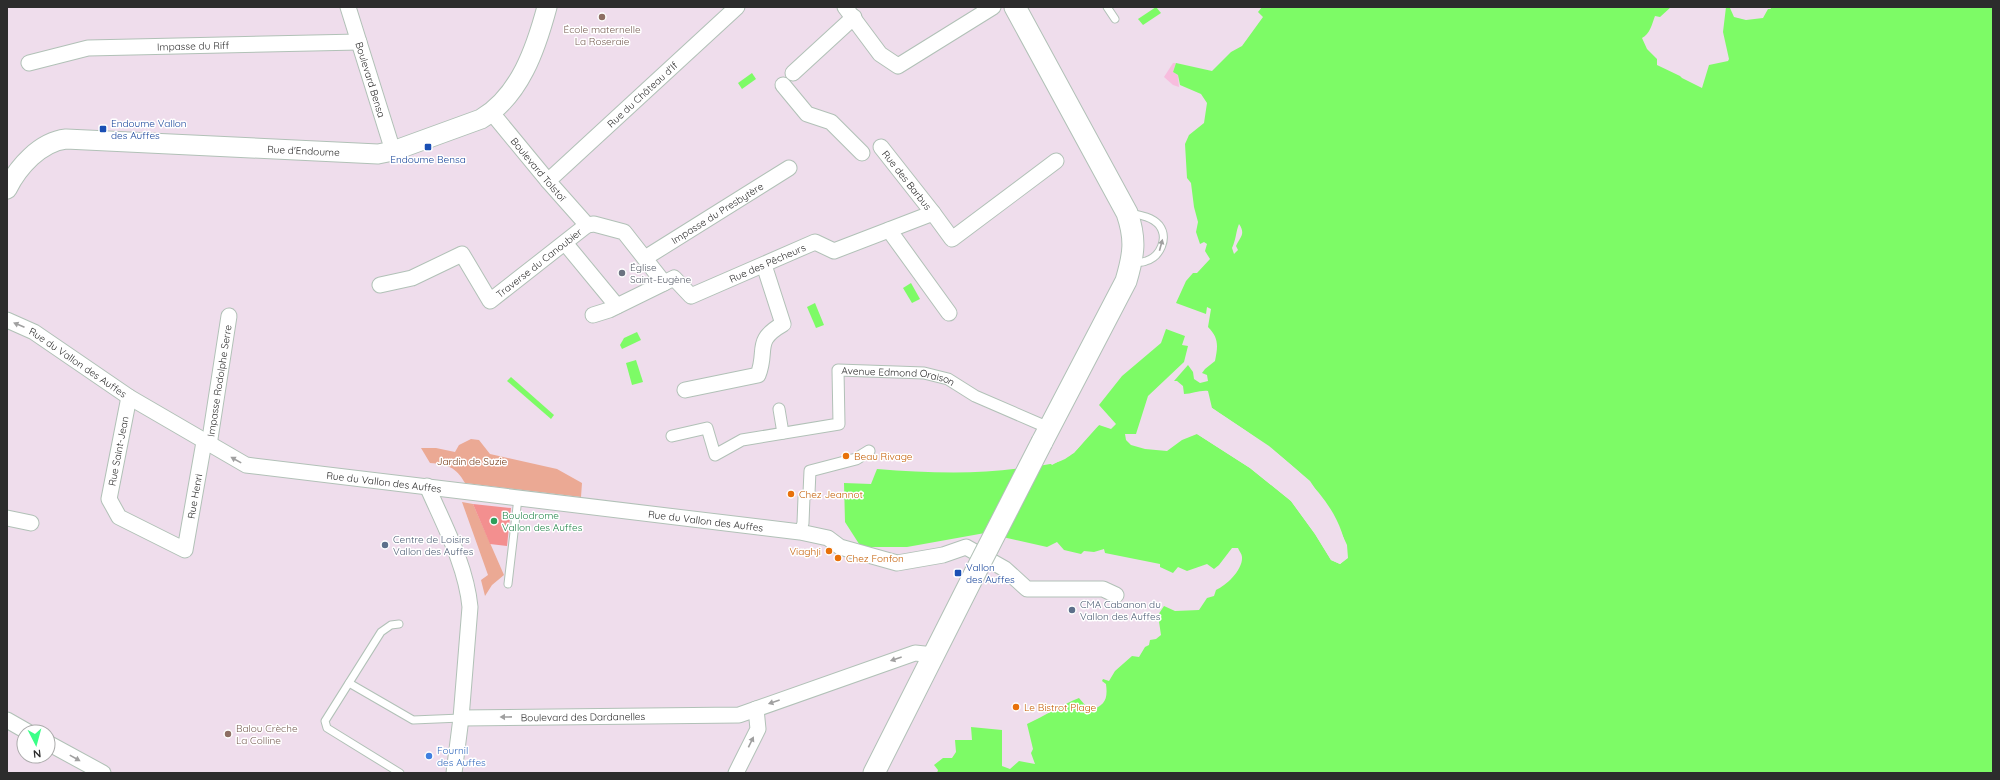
<svg xmlns="http://www.w3.org/2000/svg" width="2000" height="780" font-family="Quicksand,sans-serif">
<rect width="100%" height="100%" fill="#efddec"/>
<g fill="#eba994">
<path d="M471,439L479,440L490,454L557,469L582,483L581,497L465,483C456,467 447,464 430,463L421,448H436L455,452L459,445Z"/>
<polygon points="462,502 473,504 504,575 492,585 485,596 481,580 488,575"/>
</g>
<polygon fill="#f7bdde" points="1173,63 1176,63 1173,72 1178,75 1179,87 1173,85 1164,77"/>
<polygon fill="#f38f8f" points="473,504 511,508 507,546 490,544"/>
<g fill="#7dfb66" fill-rule="evenodd">
<polygon points="1156,7 1161,13 1143,25 1138,19"/>
<path d="M1262,7H1671L1660,17L1655,16C1652,24 1650,34 1642,38L1647,49L1657,59V65L1680,76L1682,78L1702,88L1709,65L1728,61L1729,59L1723,32L1726,7L1730,8L1734,17L1746,20L1763,18L1768,9H1771L1770,7H1993V773H937L938,770L934,765L943,758H952L956,752L955,740H972L971,727L1002,730V766L1010,769L1019,761L1035,764L1031,753L1033,749L1027,724C1045,716 1061,705 1079,698L1090,711C1105,705 1108,700 1106,684L1102,681L1103,679L1109,681L1115,671L1132,656L1139,657L1145,647L1149,645L1150,640L1156,639L1161,635L1158,615L1164,606L1175,611L1199,610L1207,598L1214,596L1216,590C1226,586 1243,570 1242,557C1242,554 1239,551 1238,548H1232L1219,565L1214,569L1207,564L1187,571L1178,567L1173,573L1160,567V564L1105,553L1104,549L1094,552L1084,551L1081,554L1064,550L1057,542L1047,547L985,533L907,547H861L845,522L844,483L871,484L877,469C928,473 980,475 1029,467C1042,465 1053,465 1065,459C1080,451 1086,434 1099,425L1111,429L1116,424L1099,405L1122,376L1161,343L1166,329L1185,336L1182,345L1188,346L1184,362L1148,396L1136,434H1125L1126,440L1131,445L1145,449L1167,451L1182,440L1197,434L1250,468L1291,501L1315,534L1331,560L1340,564L1347,558C1343,489 1263,443 1212,408L1208,391C1200,390 1192,394 1184,394L1183,386L1177,381H1174L1188,365L1193,372L1194,379L1200,383L1208,381L1207,375L1202,373L1205,369L1215,361C1218,346 1219,338 1208,327L1211,309L1207,307L1206,314L1176,303L1186,281L1193,273H1197L1210,259L1205,251L1207,244L1204,242L1200,244L1196,232L1198,222L1194,207L1191,183L1187,178L1185,144L1189,135L1204,123L1207,103L1201,94L1180,85L1178,75L1173,72L1176,63L1212,71L1231,52L1242,46L1263,17L1258,12ZM1239,224C1246,234 1240,237 1236,246L1238,250L1234,254L1232,248C1236,240 1236,231 1239,224Z"/>
<polygon points="752,73 756,79 742,89 738,83"/>
<polygon points="911,283 920,299 912,303 903,288"/>
<polygon points="815,303 824,325 816,328 807,307"/>
<polygon points="637,332 641,340 622,349 620,345 624,338"/>
<polygon points="636,360 643,382 632,385 626,363"/>
<polygon points="511,377 554,415 551,419 507,381"/>
</g>
<g fill="#efddec">
<polygon points="1212,408 1269,446 1310,481 1334,517 1347,545 1348,558 1340,564 1331,560 1315,534 1291,501 1250,468 1197,434 1199,432 1251,466 1292,500 1317,533 1333,558 1339,562 1345,557 1345,546 1332,518 1309,483 1267,448 1211,410"/>
<polygon points="1097,424 1099,425 1074,453 1052,465 1050,463 1073,451"/>
</g>
<g fill="none" stroke-linecap="round" stroke-linejoin="round">
<defs>
<g id="service">
<polyline points="1107,7 1115,19"/>
<path d="M1130,213C1140,215 1152,217 1159,225C1169,238 1160,257 1146,261C1142,263 1137,262 1133,263"/>
<polyline points="508,584 518,498"/>
<polyline points="399,624 391,625 381,632 325,721 327,728 400,773"/>
<polyline points="349,683 413,720 461,718"/>
</g>
<g id="pedestrian">
<polyline points="779,409 783,433"/>
<path id="s1" d="M672,436L707,428L715,455L742,440L839,424L838,370L924,373L948,379L975,396L1049,428"/>
<polyline points="800,532 803,523 804,497 809,493 810,471 856,459 869,451"/>
</g>
<g id="minor">
<path id="s2" d="M348,7L393,151"/>
<polyline points="845,7 880,54 898,66 993,7"/>
<path id="s3" d="M29,63L88,48L359,42"/>
<polyline points="793,73 854,17"/>
<polyline points="783,85 807,114 831,122 862,153"/>
<path id="s4" d="M492,113L548,181L587,225"/>
<path id="s5" d="M881,147L933,213"/>
<path id="s6" d="M548,181L737,7"/>
<path id="s7" d="M587,225L594,224L624,232L664,283L674,278L691,296L815,242L834,251L933,213L952,239L1056,161"/>
<polyline points="889,230 949,313"/>
<polyline points="565,243 617,306"/>
<path id="s8" d="M645,258L789,168"/>
<path id="s9" d="M380,285L412,278L462,254L490,301L587,225"/>
<polyline points="593,315 609,310 664,283"/>
<path id="s10" d="M7,320L34,332L129,397L246,465L800,532L828,538L840,547L897,563L943,555L966,547L1005,569L1027,589H1103L1116,595"/>
<path d="M685,390L758,375C768,350 753,341 783,324L764,265"/>
<path id="s11" d="M129,397L109,499L119,517L185,550L204,442"/>
<path id="s12" d="M209,445L229,316"/>
<path d="M427,486C444,525 466,565 470,607L461,718L454,773"/>
<polyline points="7,518 31,523"/>
<path id="s13" d="M461,718L739,715L915,653L934,655"/>
<polyline points="7,720 28,732"/>
<polyline points="48,743 103,773"/>
<polyline points="736,773 758,729 756,709"/>
</g>
<g id="tertiary">
<path id="s14" d="M7,189C18,167 40,142 66,139L378,154L393,151L481,119C520,96 536,48 547,7"/>
</g>
<g id="secondary">
<path d="M1015,7L1127,213C1136,239 1134,254 1126,281L1042,442"/>
<polyline points="874,773 975,573"/>
</g>
</defs>
<use href="#service" stroke="#b1c1b7" stroke-width="9"/>
<use href="#pedestrian" stroke="#b1c1b7" stroke-width="13"/>
<use href="#minor" stroke="#b1c1b7" stroke-width="17"/>
<use href="#tertiary" stroke="#b1c1b7" stroke-width="21"/>
<use href="#secondary" stroke="#b1c1b7" stroke-width="23"/>
<use href="#service" stroke="#fff" stroke-width="7"/>
<use href="#pedestrian" stroke="#fff" stroke-width="11"/>
<use href="#minor" stroke="#fff" stroke-width="15"/>
<use href="#tertiary" stroke="#fff" stroke-width="19"/>
<use href="#secondary" stroke="#fff" stroke-width="21"/>
<defs>
<polyline id="secondary-bridge" points="975,573 1042,442"/>
</defs>
<use href="#secondary-bridge" stroke="#b1c1b7" stroke-width="23" stroke-linecap="butt"/>
<use href="#secondary-bridge" stroke="#fff" stroke-width="21"/>
</g>
<defs><path id="oneway-solid" d="M-6-.8H1V-3.2L6.5 0L1 3.2V.8H-6Z"/></defs>
<g fill="#a0a0a0">
<use href="#oneway-solid" transform="translate(1161 245) rotate(-75)"/>
<use href="#oneway-solid" transform="translate(19 325) rotate(-157)"/>
<use href="#oneway-solid" transform="translate(236 460) rotate(-151)"/>
<use href="#oneway-solid" transform="translate(896 659) rotate(161)"/>
<use href="#oneway-solid" transform="translate(774 702) rotate(161)"/>
<use href="#oneway-solid" transform="translate(506 717) rotate(179)"/>
<use href="#oneway-solid" transform="translate(751 742) rotate(-64)"/>
<use href="#oneway-solid" transform="translate(75 758) rotate(29)"/>
</g>
<g fill="#8d6e63" stroke="#fff" stroke-width="1.5">
<circle cx="602" cy="17" r="4"/>
<circle cx="228" cy="734" r="4"/>
</g>
<g fill="#1a4fb4" stroke="#fff" stroke-width="1.5">
<rect x="99" y="125" width="8" height="8" rx="2"/>
<rect x="424" y="143" width="8" height="8" rx="2"/>
<rect x="954" y="569" width="8" height="8" rx="2"/>
</g>
<circle fill="#6b7280" stroke="#fff" stroke-width="1.5" cx="622" cy="273" r="4"/>
<g fill="#e8710a" stroke="#fff" stroke-width="1.5">
<circle cx="846" cy="456" r="4"/>
<circle cx="791" cy="494" r="4"/>
<circle cx="829" cy="551" r="4"/>
<circle cx="838" cy="558" r="4"/>
<circle cx="1016" cy="707" r="4"/>
</g>
<circle fill="#2e9e5b" stroke="#fff" stroke-width="1.5" cx="494" cy="521" r="4"/>
<g fill="#5c6f8a" stroke="#fff" stroke-width="1.5">
<circle cx="385" cy="545" r="4"/>
<circle cx="1072" cy="610" r="4"/>
</g>
<circle fill="#3f7fe0" stroke="#fff" stroke-width="1.5" cx="429" cy="756" r="4"/>
<g text-anchor="middle" stroke-width="3" stroke-linejoin="round" paint-order="stroke">
<g font-size="10" fill="#785e54" stroke="#fff">
<text x="602" y="33">École maternelle<tspan x="602" dy="12">La Roseraie</tspan></text>
<text x="236" y="732" text-anchor="start">Balou Crèche<tspan x="236" dy="12">La Colline</tspan></text>
</g>
<g font-size="10" fill="#2c2c2c" stroke="#fff">
<text dy="4" stroke="none"><textPath href="#s3" startOffset="166">Impasse du Riff</textPath></text>
<text dy="4" stroke="none"><textPath href="#s2" startOffset="76">Boulevard Bensa</textPath></text>
<text dy="4" stroke="none"><textPath href="#s6" startOffset="128">Rue du Château d'If</textPath></text>
<text dy="4" stroke="none"><textPath href="#s14" startOffset="318">Rue d'Endoume</textPath></text>
<text dy="4" stroke="none"><textPath href="#s4" startOffset="73">Boulevard Tolstoï</textPath></text>
<text dy="4" stroke="none"><textPath href="#s5" startOffset="42">Rue des Barbus</textPath></text>
<text dy="4" stroke="none"><textPath href="#s8" startOffset="85">Impasse du Presbytère</textPath></text>
<text dy="4" stroke="none"><textPath href="#s9" startOffset="205">Traverse du Canoubier</textPath></text>
<text dy="4" stroke="none"><textPath href="#s7" startOffset="222">Rue des Pêcheurs</textPath></text>
<text dy="4" stroke="none"><textPath href="#s10" startOffset="83">Rue du Vallon des Auffes</textPath></text>
<text dy="4" stroke="none"><textPath href="#s1" startOffset="308">Avenue Edmond Oraison</textPath></text>
<text dy="4" stroke="none"><textPath href="#s12" startOffset="65">Impasse Rodolphe Serre</textPath></text>
<text transform="translate(118 451) rotate(-79)" y="4">Rue Saint-Jean</text>
<text dy="4" stroke="none"><textPath href="#s10" startOffset="419">Rue du Vallon des Auffes</textPath></text>
<text dy="4" stroke="none"><textPath href="#s11" startOffset="253">Rue Henri</textPath></text>
<text dy="4" stroke="none"><textPath href="#s10" startOffset="743">Rue du Vallon des Auffes</textPath></text>
<text dy="4" stroke="none"><textPath href="#s13" startOffset="122">Boulevard des Dardanelles</textPath></text>
</g>
<g font-size="10" fill="#164399" stroke="#fff" text-anchor="start">
<text x="111" y="127">Endoume Vallon<tspan x="111" dy="12">des Auffes</tspan></text>
<text x="428" y="163" text-anchor="middle">Endoume Bensa</text>
<text x="966" y="571">Vallon<tspan x="966" dy="12">des Auffes</tspan></text>
</g>
<g font-size="10" fill="#5b616d" stroke="#fff" text-anchor="start">
<text x="630" y="271">Église<tspan x="630" dy="12">Saint-Eugène</tspan></text>
</g>
<g font-size="10" fill="#c56008" stroke="#fff" text-anchor="start">
<text x="854" y="460">Beau Rivage</text>
<text x="799" y="498">Chez Jeannot</text>
<text x="821" y="555" text-anchor="end">Viaghji</text>
<text x="846" y="562">Chez Fonfon</text>
<text x="1024" y="711">Le Bistrot Plage</text>
</g>
<g font-size="10" fill="#723613" stroke="#fff">
<text x="472" y="465">Jardin de Suzie</text>
</g>
<g font-size="10" fill="#27864d" stroke="#fff" text-anchor="start">
<text x="502" y="519">Boulodrome<tspan x="502" dy="12">Vallon des Auffes</tspan></text>
</g>
<g font-size="10" fill="#4e5e75" stroke="#fff" text-anchor="start">
<text x="393" y="543">Centre de Loisirs<tspan x="393" dy="12">Vallon des Auffes</tspan></text>
<text x="1080" y="608">CMA Cabanon du<tspan x="1080" dy="12">Vallon des Auffes</tspan></text>
</g>
<g font-size="10" fill="#366cbe" stroke="#fff" text-anchor="start">
<text x="437" y="754">Fournil<tspan x="437" dy="12">des Auffes</tspan></text>
</g>
</g>
<rect width="2000" height="780" fill="none" stroke="#2c2c2c" stroke-width="16"/>
<g transform="translate(36 744) rotate(174)"><circle r="19" fill="#ffffff" stroke="#ababab"/>
<path d="M0-3L7 15L0 10L-7 15Z" fill="#3aff87"/>
<text y="-6" font-size="11" font-weight="bold" text-anchor="middle" fill="#2c2c2c">N</text>
</g>
</svg>
